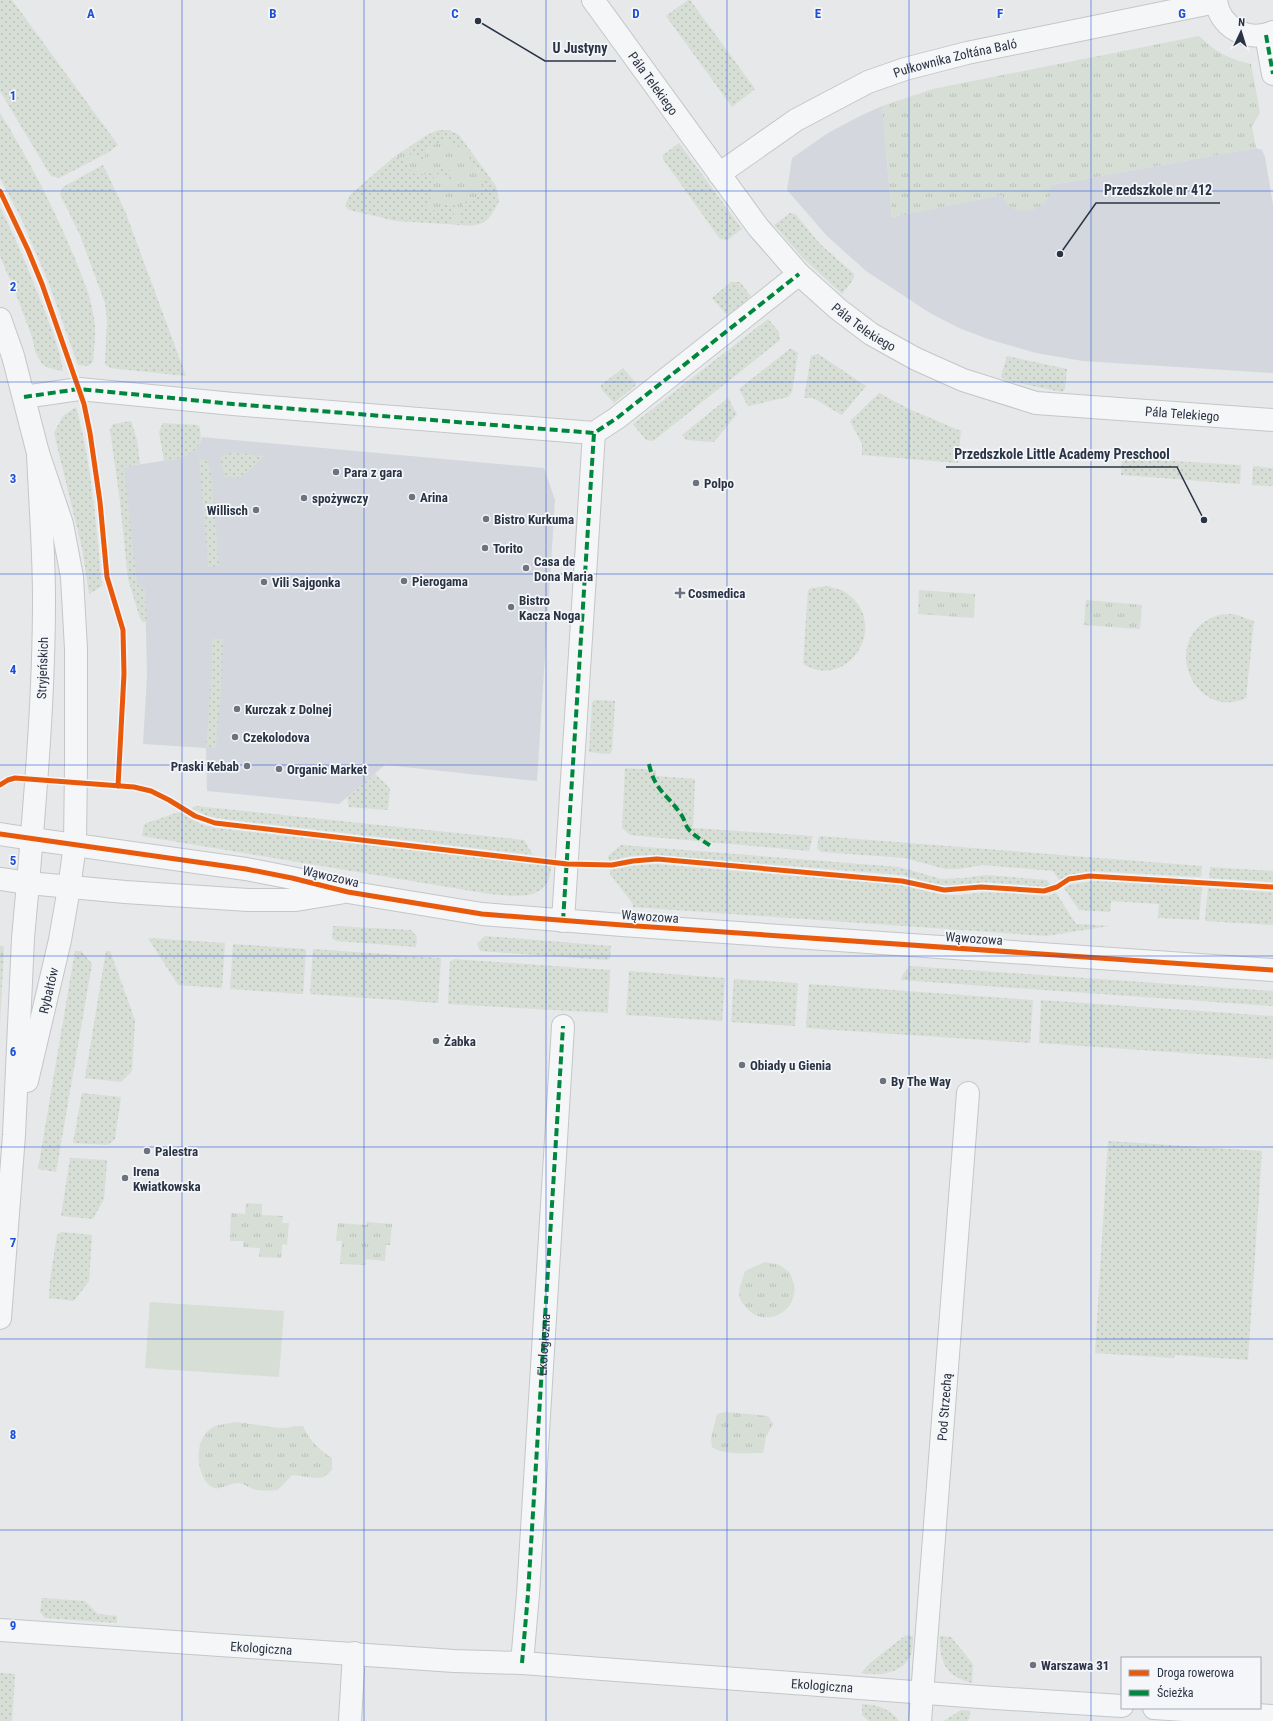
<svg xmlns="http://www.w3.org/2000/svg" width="1273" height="1721" font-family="'Roboto Condensed',sans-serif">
<defs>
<pattern id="grass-dots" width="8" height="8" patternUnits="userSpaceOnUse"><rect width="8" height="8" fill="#d6ded6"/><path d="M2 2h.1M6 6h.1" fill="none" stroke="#b8bfb9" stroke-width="1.8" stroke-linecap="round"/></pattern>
<pattern id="park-tufts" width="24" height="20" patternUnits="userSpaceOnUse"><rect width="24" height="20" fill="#d6ded6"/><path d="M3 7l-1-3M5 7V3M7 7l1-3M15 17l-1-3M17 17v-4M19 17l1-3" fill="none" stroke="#b8bfb9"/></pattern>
</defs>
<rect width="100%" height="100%" fill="#e6e8ea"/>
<g fill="#d4d7dd">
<polygon points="882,106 892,217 1001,195 1008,204 1051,185 1256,148 1262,150 1265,157 1273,205 1273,373 1083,361 1036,353 988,339 959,328 930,313 866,271 827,236 787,190 792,158 828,133 858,117"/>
<polygon points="202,437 544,468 555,500 537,781 385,765 339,804 207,791 206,748 143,744 147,675 145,589 137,586 123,467 182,458 201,442"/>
</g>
<g fill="url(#grass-dots)">
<polygon points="0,0 12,0 118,145 109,152 59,178 51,176 0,91"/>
<polygon points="688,0 690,0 755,89 732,107 666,16"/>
<path d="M0,113C29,160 54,208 75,259C82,277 90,294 93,313C97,329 94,346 93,362L88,366L78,365L48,281L21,218L0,178Z"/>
<path d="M438,130H449L459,135L496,186L499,201C488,223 484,227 459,225C458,219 460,205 466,201C470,199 475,200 479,195C487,185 481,168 470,163C457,157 442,154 428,150L423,159L412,157L406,149L427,135Z"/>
<polygon points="679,143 742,229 727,240 720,239 663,159 663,155"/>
<path d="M395,156L401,158L409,164L410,171C430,178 432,166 448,168L453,173L451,179L444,178L438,174L432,191L443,205L455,204L454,217L446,224L396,221L349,210L345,206L350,195Z"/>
<polygon points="103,165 125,211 186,376 110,368 105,364 107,320 105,303 80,235 60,194 63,187"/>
<path d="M0,207C17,241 31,276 45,312C52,331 60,350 63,371L49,368L42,364L35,351L32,337L18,299L0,256Z"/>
<polygon points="790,213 795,214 820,244 854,274 853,280 842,294 803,258 774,225"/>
<polygon points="731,282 740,282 750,295 749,298 729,314 725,313 712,298"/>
<polygon points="768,319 779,332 780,340 653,441 646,440 633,424"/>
<polygon points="791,348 798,353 792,392 788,397 748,406 739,389"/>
<polygon points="818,354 866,386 842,415 813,398 804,398 811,356"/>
<polygon points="1007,356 1067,369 1065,389 1062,392 1004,380 1001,376"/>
<polygon points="623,368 636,383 635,386 614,403 601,389 601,385"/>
<polygon points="879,393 909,409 961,431 958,463 862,455 862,444 850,421"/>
<polygon points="728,398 737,414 714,442 686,440 682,435"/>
<path d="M76,407C92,465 96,526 102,586L89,594L82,548L54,433L63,416Z"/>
<polygon points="131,421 137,440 140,464 124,467 137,585 145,589 147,622 143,622 140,618 128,579 120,501 110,430 113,424"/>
<path d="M163,423L198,425L200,428L201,442C189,458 183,458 164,461L159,432Z"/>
<polygon points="233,452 265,456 241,478 224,477 220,457"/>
<polygon points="199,458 208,460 211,475 219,566 208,567"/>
<polygon points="1122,458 1241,465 1240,484 1121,475"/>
<polygon points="1253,466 1273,468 1273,486 1252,485"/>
<path d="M828,586C833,588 840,589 845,592C892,623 849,692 803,664L808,590L811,588Z"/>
<path d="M1234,614L1254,621L1246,698C1195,722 1157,639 1216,616C1221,614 1229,614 1234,614Z"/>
<polygon points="212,639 223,639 221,690 216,748 206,747 212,669"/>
<polygon points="594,700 615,701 612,751 609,754 589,752 592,703"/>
<polygon points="625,768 656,770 656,776 695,779 693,828 813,836 809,851 630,835 622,828"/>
<polygon points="375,774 390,788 388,810 349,807 347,797"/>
<polygon points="196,806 524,840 533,855 223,819 207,816 191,808"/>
<path d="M179,812L201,824L216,828L551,866C550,903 515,896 490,894L142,836L144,824Z"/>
<polygon points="819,836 1202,866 1201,877 1092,871 1068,875 1059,880 1053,871 982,865 959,869 945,869 905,858 821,852 817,848"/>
<polygon points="621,845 899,867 941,879 964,878 986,875 1047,880 1050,885 1045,887 984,882 959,886 939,885 902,875 652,855 631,856 609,861 608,856"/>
<polygon points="656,864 900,885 944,895 961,895 986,892 1048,896 1056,893 1076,924 1110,926 1046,936 633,907 633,904 610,874 610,870 632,866"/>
<polygon points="1210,867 1273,871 1273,882 1209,878"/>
<polygon points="1094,881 1202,887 1199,920 1158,918 1159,904 1111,901 1110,912 1079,910 1064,888 1072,884"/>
<polygon points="1208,888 1273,892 1273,925 1205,921"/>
<polygon points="333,926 411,930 417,937 416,947 336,941 332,938"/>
<polygon points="485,936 611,946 610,958 607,960 480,951 477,944"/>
<polygon points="148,938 225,943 222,988 178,985"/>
<polygon points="233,944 306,949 303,994 230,989"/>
<polygon points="0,946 4,947 0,1025"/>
<polygon points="313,949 441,958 438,1003 310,994"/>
<polygon points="75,951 81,951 92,964 56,1172 38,1169"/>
<polygon points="106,951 110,951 135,1020 132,1071 121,1082 85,1078"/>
<polygon points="454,959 610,970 608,1013 448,1004 450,962"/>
<polygon points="910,966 1273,991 1273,1006 901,980 903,974"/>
<polygon points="629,971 725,978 722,1021 626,1015"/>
<polygon points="734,979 798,983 795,1026 731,1022"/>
<polygon points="809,984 1033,1000 1030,1043 806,1028"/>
<polygon points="1041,1000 1273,1016 1273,1059 1039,1043"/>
<polygon points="82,1093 121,1097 115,1139 108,1145 73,1143"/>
<polygon points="1108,1141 1262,1151 1248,1360 1175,1355 1174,1358 1095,1353"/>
<polygon points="70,1158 107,1160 104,1199 93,1219 61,1216"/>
<polygon points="61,1232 92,1235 89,1281 74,1301 49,1298 50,1280 57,1235"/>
<polygon points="42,1598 85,1601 98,1614 117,1616 117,1623 45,1618 40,1612"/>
<path d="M906,1635L913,1636C913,1642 913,1649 911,1654C903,1674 879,1676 861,1673L870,1663Z"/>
<path d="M940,1636L951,1637L973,1664L972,1683C945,1676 939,1661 940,1636Z"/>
<polygon points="0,1673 15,1674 12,1721 0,1721"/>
<path d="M862,1704C878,1705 889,1708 899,1721H869L862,1715Z"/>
<polygon points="961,1710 970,1711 969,1719 967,1721 944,1721"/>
</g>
<g fill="url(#park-tufts)">
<path d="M1199,36C1217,53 1227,58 1251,64L1260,113L1252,126L1256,148L1051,185C1050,188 1050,192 1050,195C1045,208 1026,214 1014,209C1008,206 1005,199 1001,195L892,217L882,106L933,89Z"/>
<path d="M447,140L463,148L483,178L484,186L479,195L474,199L465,202L462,205L459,225L446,224L454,217L455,204L443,205L438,211L429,209C429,197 434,187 434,175L438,174L444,178L451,179L453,173L448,168C436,167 421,181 410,171L409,164L401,158L395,156L406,149L412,157L423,159C429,149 434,142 447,140Z"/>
<polygon points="919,590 975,594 974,618 918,614"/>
<polygon points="1086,600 1142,605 1140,629 1084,625"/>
<polygon points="246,1203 262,1204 262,1215 283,1216 282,1223 289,1223 287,1245 282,1244 281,1258 259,1257 260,1248 243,1247 243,1241 230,1241 231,1213 245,1214"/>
<polygon points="367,1222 392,1224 390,1245 386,1245 385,1261 366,1259 365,1265 340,1264 342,1241 336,1241 338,1223 366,1225"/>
<path d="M765,1262L780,1265L790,1273C792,1279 796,1288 794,1294C790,1318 759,1326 745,1306C744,1304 740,1301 740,1298C737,1290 743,1279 745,1271Z"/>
<path d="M726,1412L768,1416L773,1424L766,1437L763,1453C750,1453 721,1455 712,1447L711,1438L717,1414Z"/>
<path d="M234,1422C250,1423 265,1427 281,1428C288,1428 296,1426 303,1426C309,1440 319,1450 332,1458V1470L324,1477L317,1478L292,1475L278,1490C271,1491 263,1491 256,1490C250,1488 245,1484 239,1483C229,1482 219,1493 210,1486C195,1473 194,1437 213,1427C219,1424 228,1424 234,1422Z"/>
</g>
<polygon fill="#d6ded6" points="150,1302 284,1311 279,1377 145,1368"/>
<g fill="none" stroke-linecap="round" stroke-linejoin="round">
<defs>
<polyline id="pedestrian" points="1266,35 1273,74"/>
<g id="minor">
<path id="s1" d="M593,0L758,227L799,274L838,309L871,334L916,359L963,380L1036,403L1273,420"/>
<path d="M1216,0C1219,27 1248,43 1273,32"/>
<path id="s2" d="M719,174L796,120L868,82L905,69L967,53L1216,2"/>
<polyline points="24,397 79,389 233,404 594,433 617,418 799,274"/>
<polyline points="0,834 32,839"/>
<polyline points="0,879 28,883 23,938 14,1135 0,1318"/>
<polyline points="563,921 594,433"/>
<path id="s3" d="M27,1081L60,940L69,888"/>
<path id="s4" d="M0,1630L454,1661L522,1663L980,1697L1122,1706"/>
<polyline points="522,1663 528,1594 563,1026"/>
<polyline points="1154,1708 1273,1716"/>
<polyline points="350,1721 354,1653"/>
<path id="s5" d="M920,1721L968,1093"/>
</g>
<g id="tertiary">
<polyline points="0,319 13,356 38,453 62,524 72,577 76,649 76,764 75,845 69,888"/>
<path d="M38,453C40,502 44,550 44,599C44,694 36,788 28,883L125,892L248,900H296L339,893"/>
<polyline points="32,839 246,869 292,878 348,892 482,914 622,925 1273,970"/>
</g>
</defs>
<use href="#pedestrian" stroke="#c4c6c8" stroke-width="24"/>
<use href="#minor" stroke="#c4c6c8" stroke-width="24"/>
<use href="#tertiary" stroke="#c4c6c8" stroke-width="24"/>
<use href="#pedestrian" stroke="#f5f6f7" stroke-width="22"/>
<use href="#minor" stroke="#f5f6f7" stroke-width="22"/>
<use href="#tertiary" stroke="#f5f6f7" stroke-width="22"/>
<g stroke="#00873e" stroke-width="4" stroke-dasharray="8 4" stroke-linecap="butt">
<polyline points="1266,35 1273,74"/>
<polyline points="24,397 79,389 233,404 594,433 617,418 799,274"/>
<path d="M649,764C655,791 666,793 680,813C684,818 685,823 687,827C693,836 704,841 712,847"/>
<polyline points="563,921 594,433"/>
<path id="s6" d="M522,1663L528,1594L563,1026"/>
</g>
<defs>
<g id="cycleway">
<polyline points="0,191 28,250 42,284 84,404 90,433 100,502 107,577 123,630 124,674 118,786"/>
<polyline points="0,785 8,780 15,778 134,787 151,791 169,800 195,816 215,823 567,864 612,865 633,861 657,859 902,881 944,890 981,887 1044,891 1057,887 1069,879 1089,876 1273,887"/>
<polyline points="0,834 246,869 292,878 348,892 482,914 622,925 1273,970"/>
</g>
</defs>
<use href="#cycleway" stroke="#f4f6f9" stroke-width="8"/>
<use href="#cycleway" stroke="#e8590c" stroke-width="5"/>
</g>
<path fill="none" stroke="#1d4ed8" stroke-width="1" stroke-opacity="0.55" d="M182,0V1721M364,0V1721M546,0V1721M727,0V1721M909,0V1721M1091,0V1721M0,191H1273M0,382H1273M0,574H1273M0,765H1273M0,956H1273M0,1147H1273M0,1339H1273M0,1530H1273"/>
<g fill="#6c737f" stroke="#f4f6f9" stroke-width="1.5">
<circle cx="336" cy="472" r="4"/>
<circle cx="696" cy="483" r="4"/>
<circle cx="412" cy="497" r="4"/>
<circle cx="304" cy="498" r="4"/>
<circle cx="256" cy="510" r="4"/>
<circle cx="486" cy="519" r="4"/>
<circle cx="485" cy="548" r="4"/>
<circle cx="526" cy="568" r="4"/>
<circle cx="404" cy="581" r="4"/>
<circle cx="264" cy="582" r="4"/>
<path d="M678 587h4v4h4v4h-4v4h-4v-4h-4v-4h4z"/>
<circle cx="511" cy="607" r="4"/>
<circle cx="237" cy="709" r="4"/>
<circle cx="235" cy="737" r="4"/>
<circle cx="247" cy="766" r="4"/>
<circle cx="279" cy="769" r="4"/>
<circle cx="436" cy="1041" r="4"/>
<circle cx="742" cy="1065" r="4"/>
<circle cx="883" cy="1081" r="4"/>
<circle cx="147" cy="1151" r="4"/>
<circle cx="125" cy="1178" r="4"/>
<circle cx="1033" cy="1665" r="4"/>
</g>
<g text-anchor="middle" stroke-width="3.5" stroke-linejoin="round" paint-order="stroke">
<g font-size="13" fill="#2b3445" stroke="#f4f6f9">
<text dy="5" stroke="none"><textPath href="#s2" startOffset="266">Pułkownika Zoltána Baló</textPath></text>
<text dy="5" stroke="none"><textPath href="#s1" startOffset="103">Pála Telekiego</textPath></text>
<text dy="5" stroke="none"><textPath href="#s1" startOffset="427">Pála Telekiego</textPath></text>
<text dy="5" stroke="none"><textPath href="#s1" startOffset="763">Pála Telekiego</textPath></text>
<text transform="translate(42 668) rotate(-88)" y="5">Stryjeńskich</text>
<text transform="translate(331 876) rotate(13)" y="5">Wąwozowa</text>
<text transform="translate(650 916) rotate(4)" y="5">Wąwozowa</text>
<text transform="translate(974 938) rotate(4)" y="5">Wąwozowa</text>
<text dy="5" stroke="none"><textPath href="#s3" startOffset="93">Rybałtów</textPath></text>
<text dy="5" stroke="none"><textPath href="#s6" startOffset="319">Ekologiczna</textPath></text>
<text dy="5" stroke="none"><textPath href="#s5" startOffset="315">Pod Strzechą</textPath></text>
<text dy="5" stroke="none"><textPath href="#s4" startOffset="262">Ekologiczna</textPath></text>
<text dy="5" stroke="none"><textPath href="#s4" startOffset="824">Ekologiczna</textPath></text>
</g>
<g font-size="13" font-weight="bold" fill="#2b3445" stroke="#f4f6f9" text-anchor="start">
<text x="344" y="477">Para z gara</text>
<text x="704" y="488">Polpo</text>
<text x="420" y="502">Arina</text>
<text x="312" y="503">spożywczy</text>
<text x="248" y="515" text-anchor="end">Willisch</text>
<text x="494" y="524">Bistro Kurkuma</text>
<text x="493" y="553">Torito</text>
<text x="534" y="566">Casa de<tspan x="534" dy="15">Dona Maria</tspan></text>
<text x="412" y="586">Pierogama</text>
<text x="272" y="587">Vili Sajgonka</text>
<text x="688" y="598">Cosmedica</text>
<text x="519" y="605">Bistro<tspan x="519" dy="15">Kacza Noga</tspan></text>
<text x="245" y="714">Kurczak z Dolnej</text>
<text x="243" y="742">Czekolodova</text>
<text x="239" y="771" text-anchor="end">Praski Kebab</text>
<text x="287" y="774">Organic Market</text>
<text x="444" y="1046">Żabka</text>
<text x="750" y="1070">Obiady u Gienia</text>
<text x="891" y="1086">By The Way</text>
<text x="155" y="1156">Palestra</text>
<text x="133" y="1176">Irena<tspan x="133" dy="15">Kwiatkowska</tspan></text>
<text x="1041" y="1670">Warszawa 31</text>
</g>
</g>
<g font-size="13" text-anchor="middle" font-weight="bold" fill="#1d4ed8" stroke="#f4f6f9" stroke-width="3.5" stroke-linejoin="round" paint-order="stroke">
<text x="91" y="18">A</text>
<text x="273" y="18">B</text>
<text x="455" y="18">C</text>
<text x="636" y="18">D</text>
<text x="818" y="18">E</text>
<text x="1000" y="18">F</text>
<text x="1182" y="18">G</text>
<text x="13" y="100">1</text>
<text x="13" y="291">2</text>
<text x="13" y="483">3</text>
<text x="13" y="674">4</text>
<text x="13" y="865">5</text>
<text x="13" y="1056">6</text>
<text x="13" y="1247">7</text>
<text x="13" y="1439">8</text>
<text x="13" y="1630">9</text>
</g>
<path fill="none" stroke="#2b3445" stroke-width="1.5" d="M478 21L545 61H616M1060 254L1096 203H1220M1204 520L1177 467H946"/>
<g fill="#2b3445" stroke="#f4f6f9" stroke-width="1.5">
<circle cx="478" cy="21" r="4"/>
<circle cx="1060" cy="254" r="4"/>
<circle cx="1204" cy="520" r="4"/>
</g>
<g font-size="14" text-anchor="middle" font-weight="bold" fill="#2b3445" stroke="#f4f6f9" stroke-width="3.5" stroke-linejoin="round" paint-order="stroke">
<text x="580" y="53">U Justyny</text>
<text x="1158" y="195">Przedszkole nr 412</text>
<text x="1062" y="459">Przedszkole Little Academy Preschool</text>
</g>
<rect x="1121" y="1657" width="140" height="52" fill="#f4f6f9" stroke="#a4a8b1"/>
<rect x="1129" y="1670" width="20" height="6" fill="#e8590c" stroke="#a4a8b1"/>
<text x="1157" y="1677" font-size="12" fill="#2b3445">Droga rowerowa</text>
<rect x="1129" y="1690" width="20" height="6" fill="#00873e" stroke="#a4a8b1"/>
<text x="1157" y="1697" font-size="12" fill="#2b3445">Ścieżka</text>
<g transform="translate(1241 32) rotate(4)" stroke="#f4f6f9" stroke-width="3" paint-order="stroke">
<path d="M0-3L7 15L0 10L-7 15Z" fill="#2b3445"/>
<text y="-6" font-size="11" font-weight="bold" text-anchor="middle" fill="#2b3445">N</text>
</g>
</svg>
